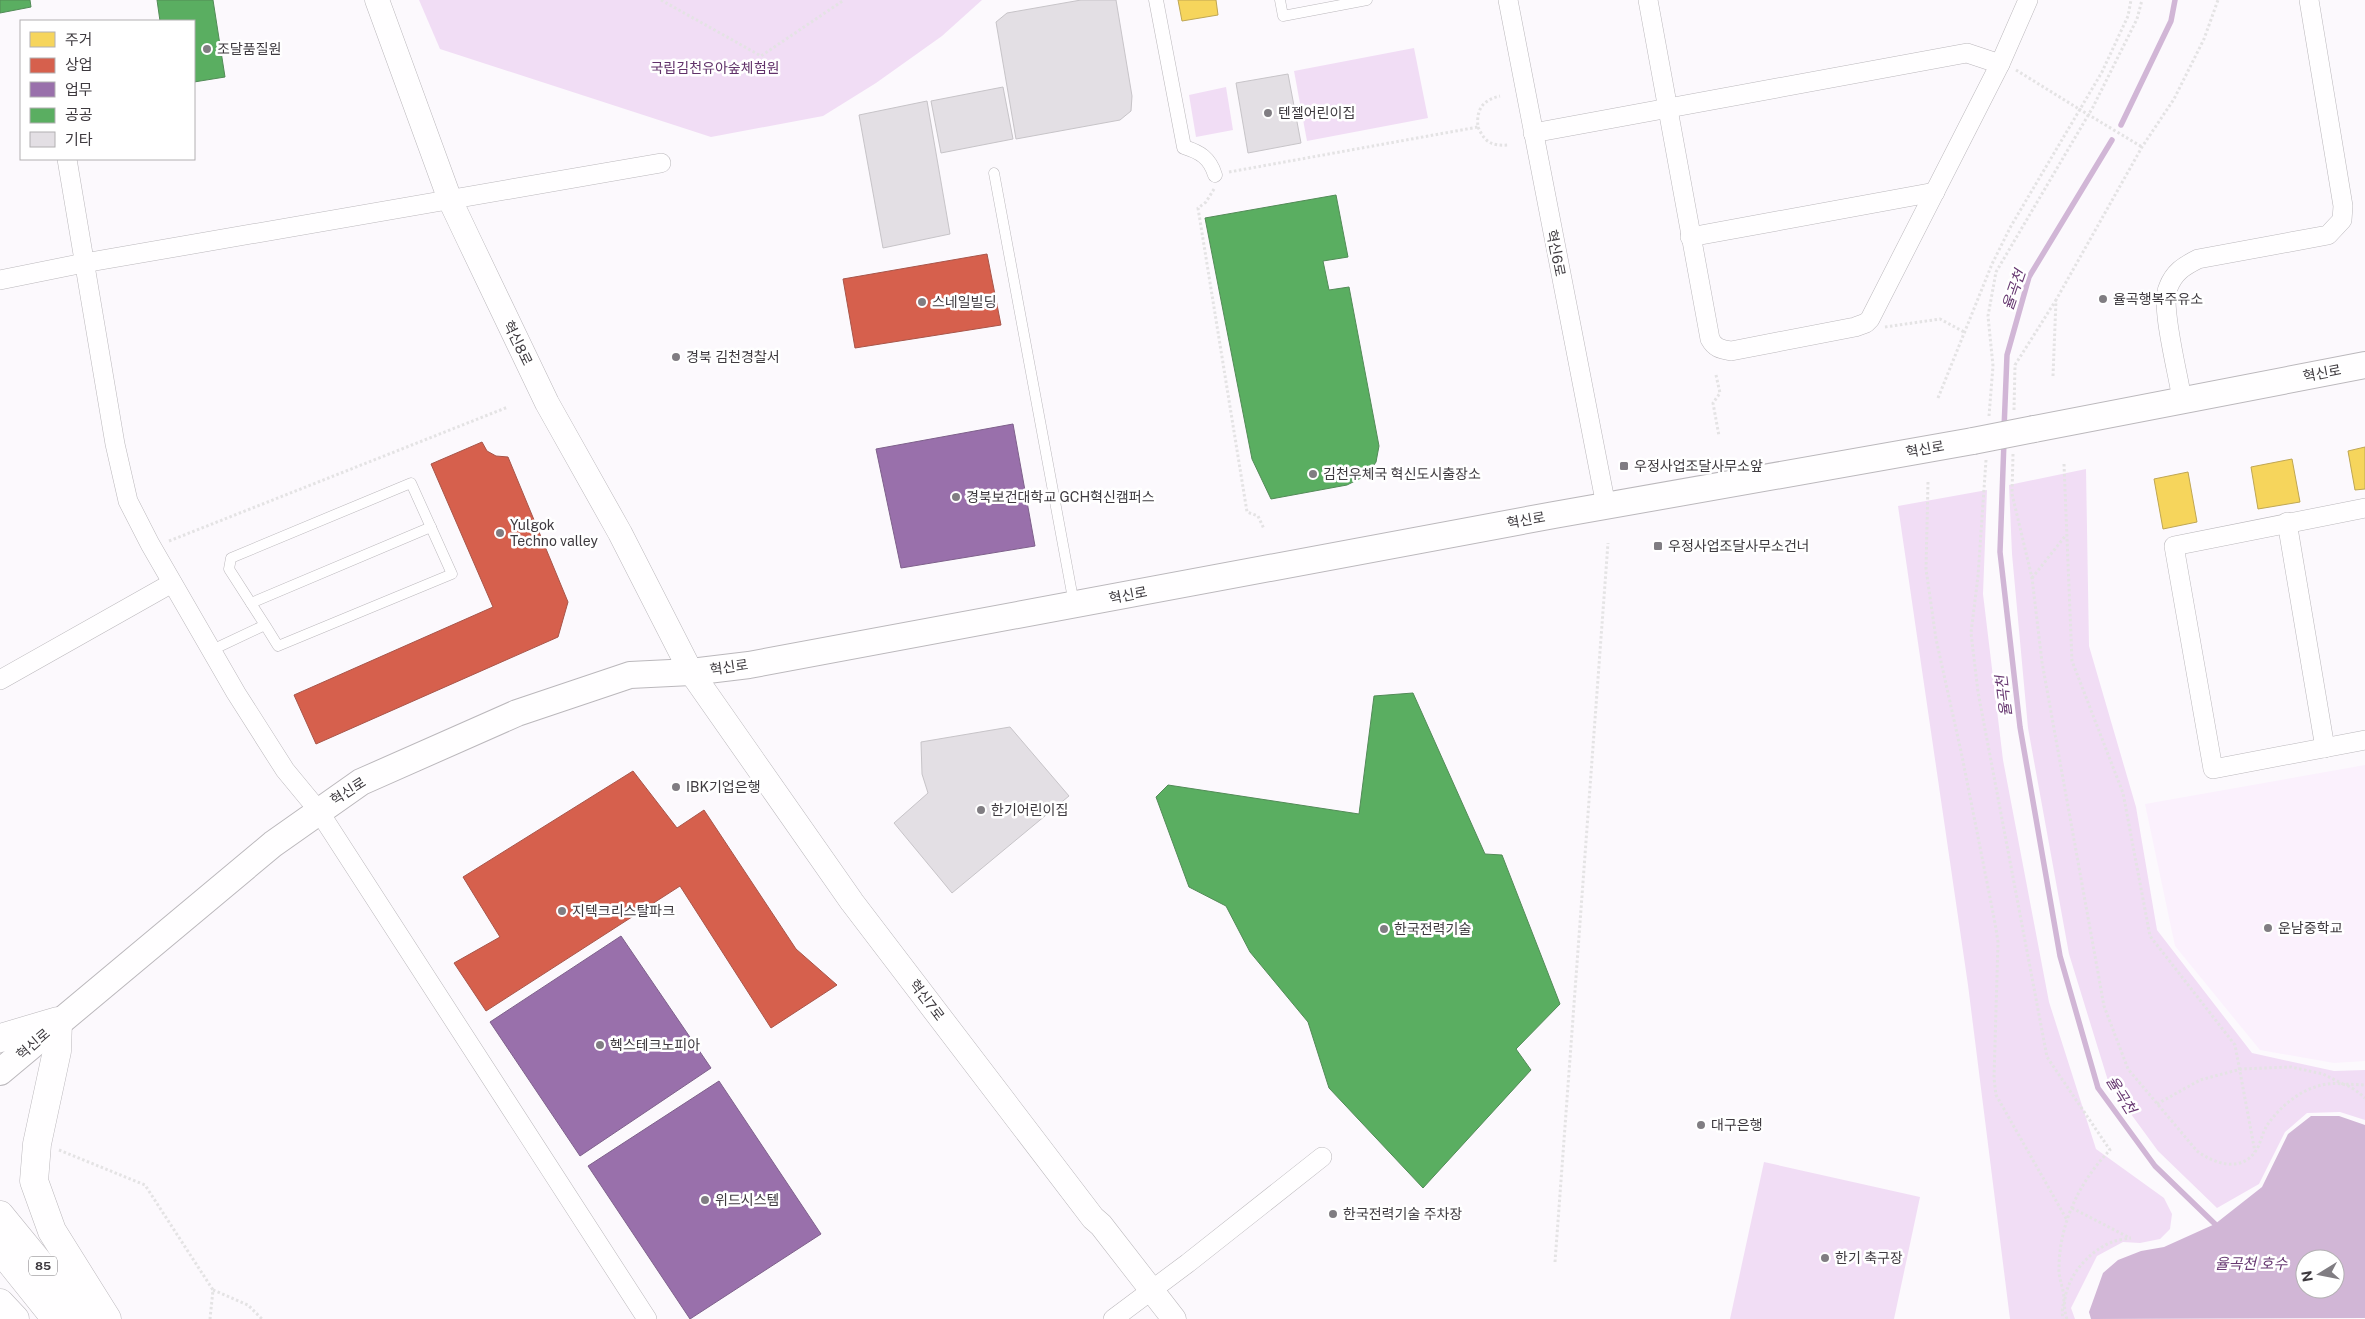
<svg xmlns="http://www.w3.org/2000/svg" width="2365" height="1319" font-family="'Public Sans','Noto Sans KR',sans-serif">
<rect width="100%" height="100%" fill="#fcf9fd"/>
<polygon fill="#fbf1fd" points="2365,765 2365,1061 2334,1063 2260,1050 2175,946 2145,804"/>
<g fill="#f1ddf5">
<polygon points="419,0 982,0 942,36 876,83 823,116 711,137 440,49"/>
<polygon points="1414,48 1428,118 1307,141 1294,71"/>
<polygon points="1226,87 1233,130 1196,137 1189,95"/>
<polygon points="2086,469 2089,646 2136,807 2157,930 2252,1053 2334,1071 2365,1070 2365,1120 2340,1112 2307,1113 2285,1132 2259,1184 2217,1208 2158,1151 2109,1084 2069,954 2028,728 2012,554 2009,485"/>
<polygon points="1987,490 1983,594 2003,760 2049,1002 2096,1149 2164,1198 2172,1214 2170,1229 2160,1239 2140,1243 2123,1242 2097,1256 2071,1308 2075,1319 2010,1319 1968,985 1898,506"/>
<polygon points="1764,1162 1920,1197 1894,1319 1730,1319"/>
</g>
<path fill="#d1b6d6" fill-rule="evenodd" d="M2311,1116H2339L2365,1125V1318L2091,1319L2089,1312L2103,1273L2118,1260L2141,1251L2164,1247L2215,1224L2262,1187L2288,1134ZM2305,1259H2335V1289H2305Z"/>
<g fill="#f6d55c" stroke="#bfa653">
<polygon points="1178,0 1216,0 1218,15 1182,21"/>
<polygon points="2365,447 2365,489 2355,490 2348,451"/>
<polygon points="2292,459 2300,502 2258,509 2251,467"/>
<polygon points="2188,472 2197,522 2163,529 2154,479"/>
</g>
<g fill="#d6604d" stroke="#a85549">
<polygon points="987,254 1001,325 855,348 843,279"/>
<polygon points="482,442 487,451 496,456 508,457 568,602 558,637 316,744 294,695 493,607 431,464"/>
<polygon points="633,771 677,828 704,810 796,949 837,985 771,1028 680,886 486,1011 454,963 500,937 463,877"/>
</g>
<g fill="#9970ab" stroke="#7e608b">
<polygon points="1013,424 1035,546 901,568 876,449"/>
<polygon points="621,936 711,1068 580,1156 490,1022"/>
<polygon points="719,1081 821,1234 690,1319 588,1166"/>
</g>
<g fill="#5aae61" stroke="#528b57">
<polygon points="0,0 30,0 31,7 0,13"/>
<polygon points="157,0 213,0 225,77 194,82 194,21 160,21"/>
<polygon points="1336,195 1348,257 1323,261 1329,290 1349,287 1379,446 1376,462 1367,475 1347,485 1271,499 1252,459 1205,218"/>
<polygon points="1413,693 1485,854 1502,855 1560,1004 1516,1049 1531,1070 1423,1188 1329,1088 1308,1022 1250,952 1226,906 1189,887 1156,797 1168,785 1359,814 1374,696"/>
</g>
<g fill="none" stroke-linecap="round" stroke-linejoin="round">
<g stroke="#d1b6d6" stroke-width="5.5">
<polyline points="2121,125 2171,21 2175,0"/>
<polyline points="2004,429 2007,355 2029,277 2112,140"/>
<polyline points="2004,441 2000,552 2020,727 2060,956 2098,1088 2155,1166 2215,1224"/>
</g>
</g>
<g fill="#e3dfe4" stroke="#c7c4c8">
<polygon points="1081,0 1116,0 1132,96 1131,111 1120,120 1016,139 996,22 1007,13"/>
<polygon points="1288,74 1301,143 1248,153 1236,83"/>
<polygon points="1003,87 1013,139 941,153 931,101"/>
<polygon points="927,101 950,234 883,248 859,115"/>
<polygon points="1010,727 1069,796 952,893 894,823 928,793 922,774 921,742"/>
</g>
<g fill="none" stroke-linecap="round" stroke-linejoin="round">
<defs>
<g id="service">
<polyline points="1280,0 1283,16 1367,0"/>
<polyline points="994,173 1074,604"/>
<polyline points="251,603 431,527"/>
<polyline points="212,650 265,625 278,646 452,574 411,483 231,558 229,569 265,625"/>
</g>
<path id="pedestrian" d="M1156,0L1184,147C1200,152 1210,158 1215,175"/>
<g id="minor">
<polyline points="1508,0 1606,506"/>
<path d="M1648,0L1710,339C1715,348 1720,349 1731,351L1855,327L1866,323L1870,319L2000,64L2028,0"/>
<polyline points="1533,133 1967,53 2000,64"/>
<polyline points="67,159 115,444 128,501 150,544 236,693 285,770 318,810 647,1319"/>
<polyline points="1690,237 1935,192"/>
<polyline points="0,280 84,263 661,163"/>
<path d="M2182,400C2179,377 2160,306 2168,288C2174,272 2184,266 2198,259L2328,235L2342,220L2343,206L2309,0"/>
<polyline points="2365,508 2174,546 2213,769 2365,740"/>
<polyline points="2287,522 2325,748"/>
<polyline points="0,680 172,583"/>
<polyline points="1113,1319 1188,1263 1322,1157"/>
</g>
<polyline id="tertiary" points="377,0 450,200 468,238 547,403 620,533 691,672 852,902 1093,1218 1101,1225 1174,1319"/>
<g id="secondary">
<polyline points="2034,429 2365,365"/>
<polyline points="0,1072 273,844 361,782 517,713 630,675 691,672 749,665 1554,515 1973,441"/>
</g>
<g id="primary">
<polyline points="0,1038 58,1021 57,1051 37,1144 34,1181 52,1231 107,1319"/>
<polyline points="0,1215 85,1319"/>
<polyline points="0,1249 56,1319"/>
<polyline points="0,1303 15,1319"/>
</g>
</defs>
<use href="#service" stroke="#bbb8bc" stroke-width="11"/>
<use href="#pedestrian" stroke="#bbb8bc" stroke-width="15"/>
<use href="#minor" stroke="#bbb8bc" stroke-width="20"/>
<use href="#tertiary" stroke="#bbb8bc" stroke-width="25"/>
<use href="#secondary" stroke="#bbb8bc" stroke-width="28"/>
<use href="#primary" stroke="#bbb8bc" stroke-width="29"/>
<g stroke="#e4e3e4" stroke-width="3" stroke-dasharray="2.5 2.5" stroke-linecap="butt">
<polyline points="661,0 761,56 844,0"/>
<polyline points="2016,70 2079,109"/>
<path d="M1478,127C1485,143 1492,146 1509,145"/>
<path d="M1229,172L1478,127C1476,109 1483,100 1500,96"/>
<polyline points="1214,189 1206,202 1198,208 1247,512 1258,516 1264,529"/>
<polyline points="1885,327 1940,319 1966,333"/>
<polyline points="1716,375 1720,393 1713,403 1719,436"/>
<polyline points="2053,376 2056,300 2142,147 2174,99 2204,39 2218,0"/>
<polyline points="1938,398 1992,264 2011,226 2102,72 2128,16 2131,0"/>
<polyline points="2014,410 2015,365 2056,300"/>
<polyline points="1989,416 1993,366 1988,316 1996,272 2093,107 2137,19 2142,0"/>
<path d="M2013,454L2012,494L2032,578L2042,662L2104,1006L2128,1069L2197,1151C2213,1163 2240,1173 2255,1152C2261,1144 2262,1132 2268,1124C2284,1101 2313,1080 2342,1084C2350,1085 2359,1093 2365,1098"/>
<path d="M1986,460L1978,576L1971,633L1978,692L2047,1057L2110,1150C2080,1181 2060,1222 2059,1266C2058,1276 2063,1287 2064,1297C2064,1305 2061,1309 2063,1319"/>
<polyline points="2064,464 2072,661 2123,793 2150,936 2235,1045 2255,1152"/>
<polyline points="1928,482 1926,569 1936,639 1962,756 1995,923 1998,942 1994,1078 1996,1095 2067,1220"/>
<polyline points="169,541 508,407"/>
<polyline points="2032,578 2066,535"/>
<polyline points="2157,1104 2200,1080 2241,1069 2291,1067 2323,1074 2343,1084 2365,1085"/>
<polyline points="59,1150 145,1185 213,1290 210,1319"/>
<polyline points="2072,1208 2130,1238"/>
<polyline points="1555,1262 1608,543"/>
<polyline points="213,1290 248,1305 262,1319"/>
<path d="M2067,1319C2056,1289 2084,1253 2112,1242C2117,1240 2125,1239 2131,1238"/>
</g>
<use href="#service" stroke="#fffeff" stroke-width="10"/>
<use href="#pedestrian" stroke="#fffeff" stroke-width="14"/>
<use href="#minor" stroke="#fffeff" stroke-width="19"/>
<use href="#tertiary" stroke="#fffeff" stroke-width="24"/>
<use href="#secondary" stroke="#fffeff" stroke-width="26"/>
<use href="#primary" stroke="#fffeff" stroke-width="28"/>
<defs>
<polyline id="secondary-bridge" points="1973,441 2034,429"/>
</defs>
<use href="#secondary-bridge" stroke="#bbb8bc" stroke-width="28" stroke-linecap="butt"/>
<polyline stroke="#e4e3e4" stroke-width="3" stroke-dasharray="2.5 2.5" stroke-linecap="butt" points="2079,109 2142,147"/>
<use href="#secondary-bridge" stroke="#fffeff" stroke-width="26"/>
</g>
<g fill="#807d82" stroke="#fff" stroke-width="2">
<circle cx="207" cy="49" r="5"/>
<circle cx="1268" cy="113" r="5"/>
<circle cx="2103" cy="299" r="5"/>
<circle cx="922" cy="302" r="5"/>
<circle cx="676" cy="357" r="5"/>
<rect x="1619" y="461" width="10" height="10" rx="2.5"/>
<circle cx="1313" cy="474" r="5"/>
<circle cx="956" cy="497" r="5"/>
<circle cx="500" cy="533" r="5"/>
<rect x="1653" y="541" width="10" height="10" rx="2.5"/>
<circle cx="676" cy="787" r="5"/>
<circle cx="981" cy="810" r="5"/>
<circle cx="562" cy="911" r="5"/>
<circle cx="2268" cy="928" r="5"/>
<circle cx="1384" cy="929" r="5"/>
<circle cx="600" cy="1045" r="5"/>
<circle cx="1701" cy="1125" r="5"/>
<circle cx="705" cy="1200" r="5"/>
<circle cx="1333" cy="1214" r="5"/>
<circle cx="1825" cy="1258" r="5"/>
</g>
<g text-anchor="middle" stroke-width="5" stroke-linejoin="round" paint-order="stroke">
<rect fill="#fff" stroke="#787579" stroke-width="1" x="29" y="1256.5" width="28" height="19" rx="4"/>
<g font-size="12" font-weight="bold" fill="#3e3a3f">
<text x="43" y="1270">85</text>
</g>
<g font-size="14" fill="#3e3a3f" stroke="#fff" text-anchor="start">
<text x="217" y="54">조달품질원</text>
<text x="1278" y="118">텐젤어린이집</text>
<text x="2113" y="304">율곡행복주유소</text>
<text x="932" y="307">스네일빌딩</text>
<text x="686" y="362">경북 김천경찰서</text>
<text x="1634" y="471">우정사업조달사무소앞</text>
<text x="1323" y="479">김천우체국 혁신도시출장소</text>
<text x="966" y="502">경북보건대학교 GCH혁신캠퍼스</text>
<text x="510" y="530">Yulgok<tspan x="510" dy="16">Techno valley</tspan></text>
<text x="1668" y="551">우정사업조달사무소건너</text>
<text x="686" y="792">IBK기업은행</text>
<text x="991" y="815">한기어린이집</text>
<text x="572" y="916">지텍크리스탈파크</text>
<text x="2278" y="933">운남중학교</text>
<text x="1394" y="934">한국전력기술</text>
<text x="610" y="1050">헥스테크노피아</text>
<text x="1711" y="1130">대구은행</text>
<text x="715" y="1205">위드시스템</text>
<text x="1343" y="1219">한국전력기술 주차장</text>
<text x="1835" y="1263">한기 축구장</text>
</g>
<g font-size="14" fill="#61326a" stroke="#fff">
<text x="715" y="73">국립김천유아숲체험원</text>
</g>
<g font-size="14" fill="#3e3a3f" stroke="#fff">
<text transform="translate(1556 253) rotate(79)" y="5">혁신6로</text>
<text transform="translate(518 343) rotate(64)" y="5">혁신8로</text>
<text transform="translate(2322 373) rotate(-11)" y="5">혁신로</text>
<text transform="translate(1925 449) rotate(-10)" y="5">혁신로</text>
<text transform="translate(1526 520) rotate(-10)" y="5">혁신로</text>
<text transform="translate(1128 595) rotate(-11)" y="5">혁신로</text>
<text transform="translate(729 667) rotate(-8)" y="5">혁신로</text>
<text transform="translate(348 791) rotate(-32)" y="5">혁신로</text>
<text transform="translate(927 1000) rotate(53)" y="5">혁신7로</text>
<text transform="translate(33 1044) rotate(-41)" y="5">혁신로</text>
</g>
<g font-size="15" font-style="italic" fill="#673871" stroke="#fff">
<text transform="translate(2014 290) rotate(-71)" y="5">율곡천</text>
<text transform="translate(2004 696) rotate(-97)" y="5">율곡천</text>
<text transform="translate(2121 1095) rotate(58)" y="5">율곡천</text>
<text x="2251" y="1269">율곡천 호수</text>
</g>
</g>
<rect x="20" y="20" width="175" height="140" fill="#ffffff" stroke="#b2b0b2"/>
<rect x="30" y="32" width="25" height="15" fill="#f6d55c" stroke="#b2b0b2"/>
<text x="65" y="45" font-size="15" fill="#3e3a3f">주거</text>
<rect x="30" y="58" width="25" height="15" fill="#d6604d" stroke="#b2b0b2"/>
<text x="65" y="70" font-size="15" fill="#3e3a3f">상업</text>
<rect x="30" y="82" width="25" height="15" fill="#9970ab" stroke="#b2b0b2"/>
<text x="65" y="95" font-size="15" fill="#3e3a3f">업무</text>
<rect x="30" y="108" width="25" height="15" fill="#5aae61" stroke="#b2b0b2"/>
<text x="65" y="120" font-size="15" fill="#3e3a3f">공공</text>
<rect x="30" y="132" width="25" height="15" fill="#e3dfe4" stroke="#b2b0b2"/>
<text x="65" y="145" font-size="15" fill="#3e3a3f">기타</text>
<g transform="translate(2320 1274) rotate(260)"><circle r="24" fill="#ffffff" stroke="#b2b0b2"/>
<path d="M0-4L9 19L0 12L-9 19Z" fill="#807d82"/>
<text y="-8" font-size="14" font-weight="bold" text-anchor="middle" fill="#3e3a3f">N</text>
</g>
</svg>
